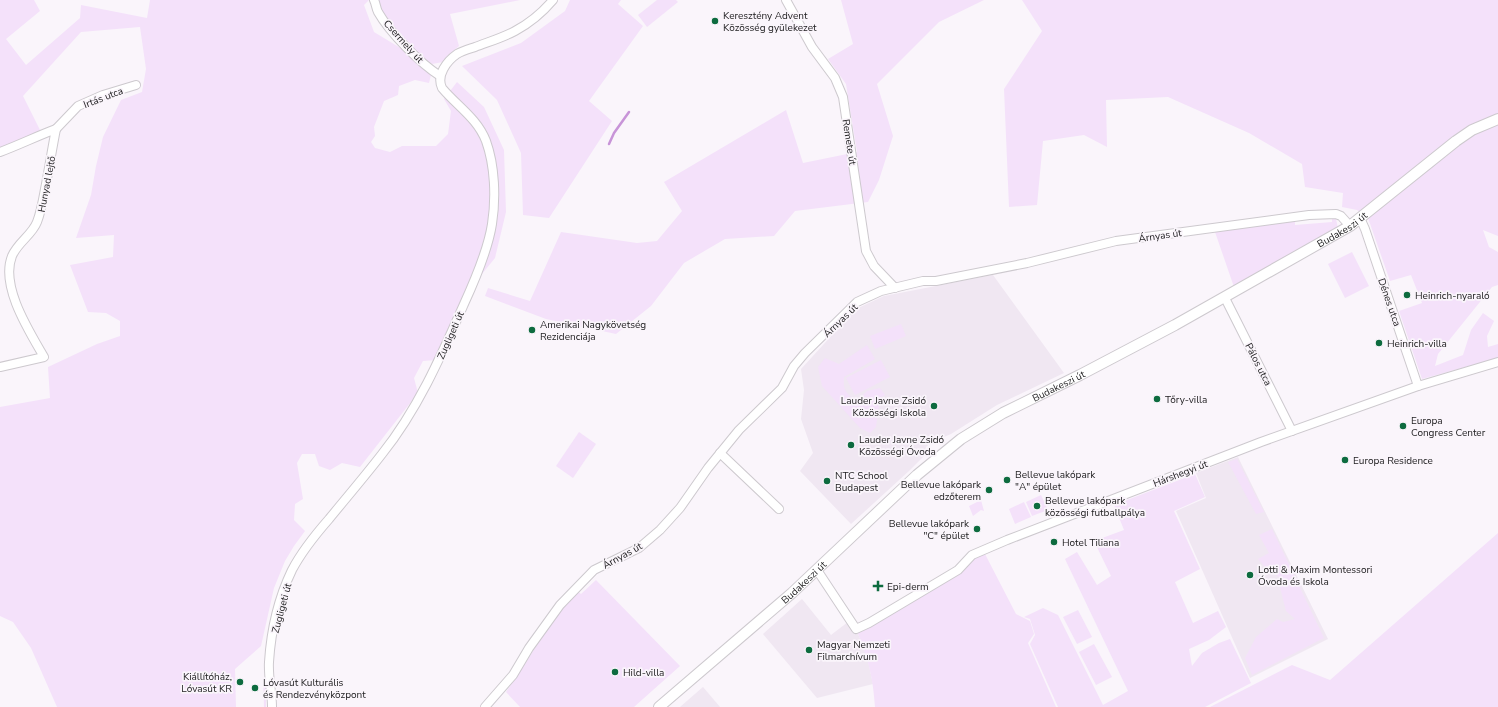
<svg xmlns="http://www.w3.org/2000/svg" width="1498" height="707" font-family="'Nunito Sans',sans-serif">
<rect width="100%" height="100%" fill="#faf5fb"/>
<g fill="#f0e7f2">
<polygon points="993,275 1064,373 997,405 951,434 932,442 926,447 924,456 909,471 851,524 800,471 813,453 801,419 804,390 801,369 856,309 884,296"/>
<polygon points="1238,457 1328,639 1250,678 1176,511 1206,498 1196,473"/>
<polygon points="802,599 831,635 848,622 856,629 867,656 873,684 817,698 763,634"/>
<polygon points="703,687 720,707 680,707"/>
</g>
<g fill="#f4e1fa">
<polygon points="0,0 34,0 40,11 6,39 26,65 80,18 81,5 147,18 150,0 369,0 364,5 374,32 407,52 431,75 429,83 415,80 399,86 398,95 384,101 374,127 375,136 371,142 375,148 390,152 402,146 436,146 448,134 451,111 444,99 457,82 484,107 504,150 506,212 495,258 469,290 436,360 423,361 414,378 418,393 360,467 342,463 330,470 319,466 315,454 302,454 297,463 303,499 295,504 294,520 305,531 294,546 285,561 274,588 261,646 235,669 236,707 57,707 31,648 13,622 0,616 0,407 50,398 48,367 97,344 120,336 120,321 106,313 88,312 70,265 113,257 114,235 76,238 91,195 96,166 103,137 121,100 142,92 146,69 140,27 81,32 23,96 42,134 0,152"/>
<path d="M377,0H520L450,14L459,46L447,56L443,62L432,64C417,55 392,27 382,12C380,8 379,4 377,0Z"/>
<polygon points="570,0 621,0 618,4 643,26 589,101 612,121 549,218 523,215 521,153 497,100 462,66 521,43 565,11"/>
<polygon points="657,0 676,0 678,2 647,27 638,15"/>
<polygon points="841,0 984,0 939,22 877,84 893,136 879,180 868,202 795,211 774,236 725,239 684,263 651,306 616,334 546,319 485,296 488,288 530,301 561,232 637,243 657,241 682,211 664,182 786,110 803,163 857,152 846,84 828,59 853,44"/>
<polygon points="1022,0 1498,0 1498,236 1483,230 1489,247 1498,252 1498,285 1492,287 1438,354 1435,366 1463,355 1471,330 1483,313 1494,321 1487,336 1488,347 1498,344 1498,358 1422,379 1399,311 1422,303 1411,275 1390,281 1368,218 1357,210 1342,207 1343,193 1305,187 1302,164 1249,133 1168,97 1106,100 1107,147 1084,135 1043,141 1037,205 1009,207 1004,89 1042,31"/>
<polygon points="1332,219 1336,219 1338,228 1234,287 1215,232 1295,221 1295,225 1332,222"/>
<polygon points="1352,252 1369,286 1345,298 1328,264"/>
<polygon points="901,324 906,336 875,349 870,336"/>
<path d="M867,345L875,359L844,377C843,390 845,391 854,400L860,398L867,391L880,388L885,395L880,398L876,427L870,433L860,428L822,386L818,367L825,358L839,364Z"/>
<polygon points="881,360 890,377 855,395 846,378"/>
<polygon points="579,432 596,444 573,478 556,466"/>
<polygon points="1237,459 1264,512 1256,514 1228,462"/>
<polygon points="1195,474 1205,497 1174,511 1200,569 1175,582 1193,623 1218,611 1226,627 1209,640 1189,649 1192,666 1202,653 1219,643 1230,639 1251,683 1205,707 1058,707 1030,644 1035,635 1030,619 1024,617 1043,608 1058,615 1103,705 1128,691 1065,559 1077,552 1097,585 1111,576 1094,541 1124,530 1114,505"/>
<polygon points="1041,495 1048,510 1032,516 1026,502"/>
<polygon points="981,500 984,511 981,510 973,516 969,506"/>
<polygon points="1024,502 1031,517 1015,524 1009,509"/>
<polygon points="1272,529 1324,638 1252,675 1245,658 1256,637 1277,619 1283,622 1295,619 1286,611 1279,584 1279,577 1265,567 1258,559 1269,553 1259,535"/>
<polygon points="1498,533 1498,707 1210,707 1292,665 1330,680"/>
<path d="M985,554L1016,614L1030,621L1034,634L1028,643L1056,707H875C873,676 868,658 856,629L972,559Z"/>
<polygon points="596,580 680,666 634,707 520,707 506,692 525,664 550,623 576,590 581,594"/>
<polygon points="1078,610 1092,637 1077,644 1063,617"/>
<polygon points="1094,644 1112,677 1096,685 1079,652"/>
<polygon points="263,677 266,683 266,707 264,707"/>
</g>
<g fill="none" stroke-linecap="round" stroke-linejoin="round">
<polyline stroke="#c894d8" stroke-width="2.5" points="609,144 614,133 629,112"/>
<defs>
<g id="minor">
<path d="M374,0C376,4 376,8 378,12C390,33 420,63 440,76"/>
<polyline points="786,0 812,47 835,78 843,97 866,251 874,266 895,288"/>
<polyline points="56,129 78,106 103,95 136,85"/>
<path d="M0,152C19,145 37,136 56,129C52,149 49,169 45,189C43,200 41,212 37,222C32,235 18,242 12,256C0,286 29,331 44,357L0,367"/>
<polyline points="1360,218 1365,229 1418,386"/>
<polyline points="1225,298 1292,431"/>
<polyline points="720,453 779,509"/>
<polyline points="817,570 856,629 869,623 958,570 972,555 1007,540 1261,442 1418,386 1498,362"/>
<path d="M272,707C272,692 268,677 269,662C271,631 279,597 292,570C302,551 315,535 329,519C347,497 365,476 382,454C418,409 441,356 464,304C475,280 488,250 492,224C496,198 495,166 486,141C477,118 457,106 442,88C436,75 447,61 457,54C462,51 469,49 475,47C488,42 502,38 515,31C530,23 542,13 553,0"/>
<polyline points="485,707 513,675 529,648 560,605 594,570 639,548 660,530 680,508 708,468 739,430 782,388 794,366 805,353 857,302 881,291 923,281 936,281 1027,263 1116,241 1309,215 1336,214 1341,216 1350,226"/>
</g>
<g id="major">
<path id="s1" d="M659,707L792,593L917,475L961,439L1003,413L1080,375L1175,325L1350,226L1456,141L1472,130L1498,119"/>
</g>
</defs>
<use href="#minor" stroke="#cdc9ce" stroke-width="10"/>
<use href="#major" stroke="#cdc9ce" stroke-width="12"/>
<use href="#minor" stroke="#fff" stroke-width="8"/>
<use href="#major" stroke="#fff" stroke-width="10"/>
</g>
<g fill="#0d6b3f" stroke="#faf5fb" stroke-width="1.5">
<circle cx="715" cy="21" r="4"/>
<circle cx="1407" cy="295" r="4"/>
<circle cx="532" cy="330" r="4"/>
<circle cx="1379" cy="343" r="4"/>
<circle cx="1157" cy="399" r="4"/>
<circle cx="934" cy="406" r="4"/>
<circle cx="1403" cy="426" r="4"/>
<circle cx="851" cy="445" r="4"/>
<circle cx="1345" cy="460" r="4"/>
<circle cx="1007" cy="480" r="4"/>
<circle cx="827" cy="481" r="4"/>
<circle cx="989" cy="490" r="4"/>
<circle cx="1037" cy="506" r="4"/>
<circle cx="977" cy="529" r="4"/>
<circle cx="1054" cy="542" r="4"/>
<circle cx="1250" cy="575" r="4"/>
<path d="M876 580h4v4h4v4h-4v4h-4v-4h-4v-4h4z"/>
<circle cx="809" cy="650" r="4"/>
<circle cx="615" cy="672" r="4"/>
<circle cx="240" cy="682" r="4"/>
<circle cx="255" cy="688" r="4"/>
</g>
<g text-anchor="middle" stroke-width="3.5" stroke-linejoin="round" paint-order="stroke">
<g font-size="10" fill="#222123" stroke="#faf5fb" text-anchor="start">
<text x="723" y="19">Keresztény Advent<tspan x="723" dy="12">Közösség gyülekezet</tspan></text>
<text x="1415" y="299">Heinrich-nyaraló</text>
<text x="540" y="328">Amerikai Nagykövetség<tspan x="540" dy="12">Rezidenciája</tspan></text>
<text x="1387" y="347">Heinrich-villa</text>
<text x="1165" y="403">Tőry-villa</text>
<text x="926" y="404" text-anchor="end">Lauder Javne Zsidó<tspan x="926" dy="12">Közösségi Iskola</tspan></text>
<text x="1411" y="424">Europa<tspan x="1411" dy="12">Congress Center</tspan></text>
<text x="859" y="443">Lauder Javne Zsidó<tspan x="859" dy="12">Közösségi Óvoda</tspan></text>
<text x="1353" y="464">Europa Residence</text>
<text x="1015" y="478">Bellevue lakópark<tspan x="1015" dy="12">"A" épület</tspan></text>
<text x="835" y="479">NTC School<tspan x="835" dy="12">Budapest</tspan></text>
<text x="981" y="488" text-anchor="end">Bellevue lakópark<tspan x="981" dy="12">edzőterem</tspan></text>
<text x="1045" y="504">Bellevue lakópark<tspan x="1045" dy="12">közösségi futballpálya</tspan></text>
<text x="969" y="527" text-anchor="end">Bellevue lakópark<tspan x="969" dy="12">"C" épület</tspan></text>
<text x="1062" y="546">Hotel Tiliana</text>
<text x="1258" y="573">Lotti &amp; Maxim Montessori<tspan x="1258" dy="12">Óvoda és Iskola</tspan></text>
<text x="887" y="590">Epi-derm</text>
<text x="817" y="648">Magyar Nemzeti<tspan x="817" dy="12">Filmarchívum</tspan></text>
<text x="623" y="676">Hild-villa</text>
<text x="232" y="680" text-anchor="end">Kiállítóház,<tspan x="232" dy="12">Lóvasút KR</tspan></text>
<text x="263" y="686">Lóvasút Kulturális<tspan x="263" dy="12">és Rendezvényközpont</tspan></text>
</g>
<g font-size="10" fill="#222123" stroke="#faf5fb">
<text transform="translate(404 41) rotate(48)" y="4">Csermely út</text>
<text transform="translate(103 97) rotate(-21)" y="4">Irtás utca</text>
<text transform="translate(850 142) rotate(81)" y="4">Remete út</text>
<text transform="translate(46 184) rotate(-79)" y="4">Hunyad lejtő</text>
<text dy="4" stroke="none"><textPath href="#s1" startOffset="839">Budakeszi út</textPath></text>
<text transform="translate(1160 235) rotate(-8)" y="4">Árnyas út</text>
<text transform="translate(1390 302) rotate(71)" y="4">Dénes utca</text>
<text transform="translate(840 320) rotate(-44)" y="4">Árnyas út</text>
<text transform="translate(450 335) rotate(-66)" y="4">Zugligeti út</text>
<text transform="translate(1259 364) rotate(63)" y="4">Pálos utca</text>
<text dy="4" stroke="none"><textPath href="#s1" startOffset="515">Budakeszi út</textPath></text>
<text transform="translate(1180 473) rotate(-21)" y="4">Hárshegyi út</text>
<text transform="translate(622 555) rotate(-29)" y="4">Árnyas út</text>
<text dy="4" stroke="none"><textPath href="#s1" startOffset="191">Budakeszi út</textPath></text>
<text transform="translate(281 608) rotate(-75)" y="4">Zugligeti út</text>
</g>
</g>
</svg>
